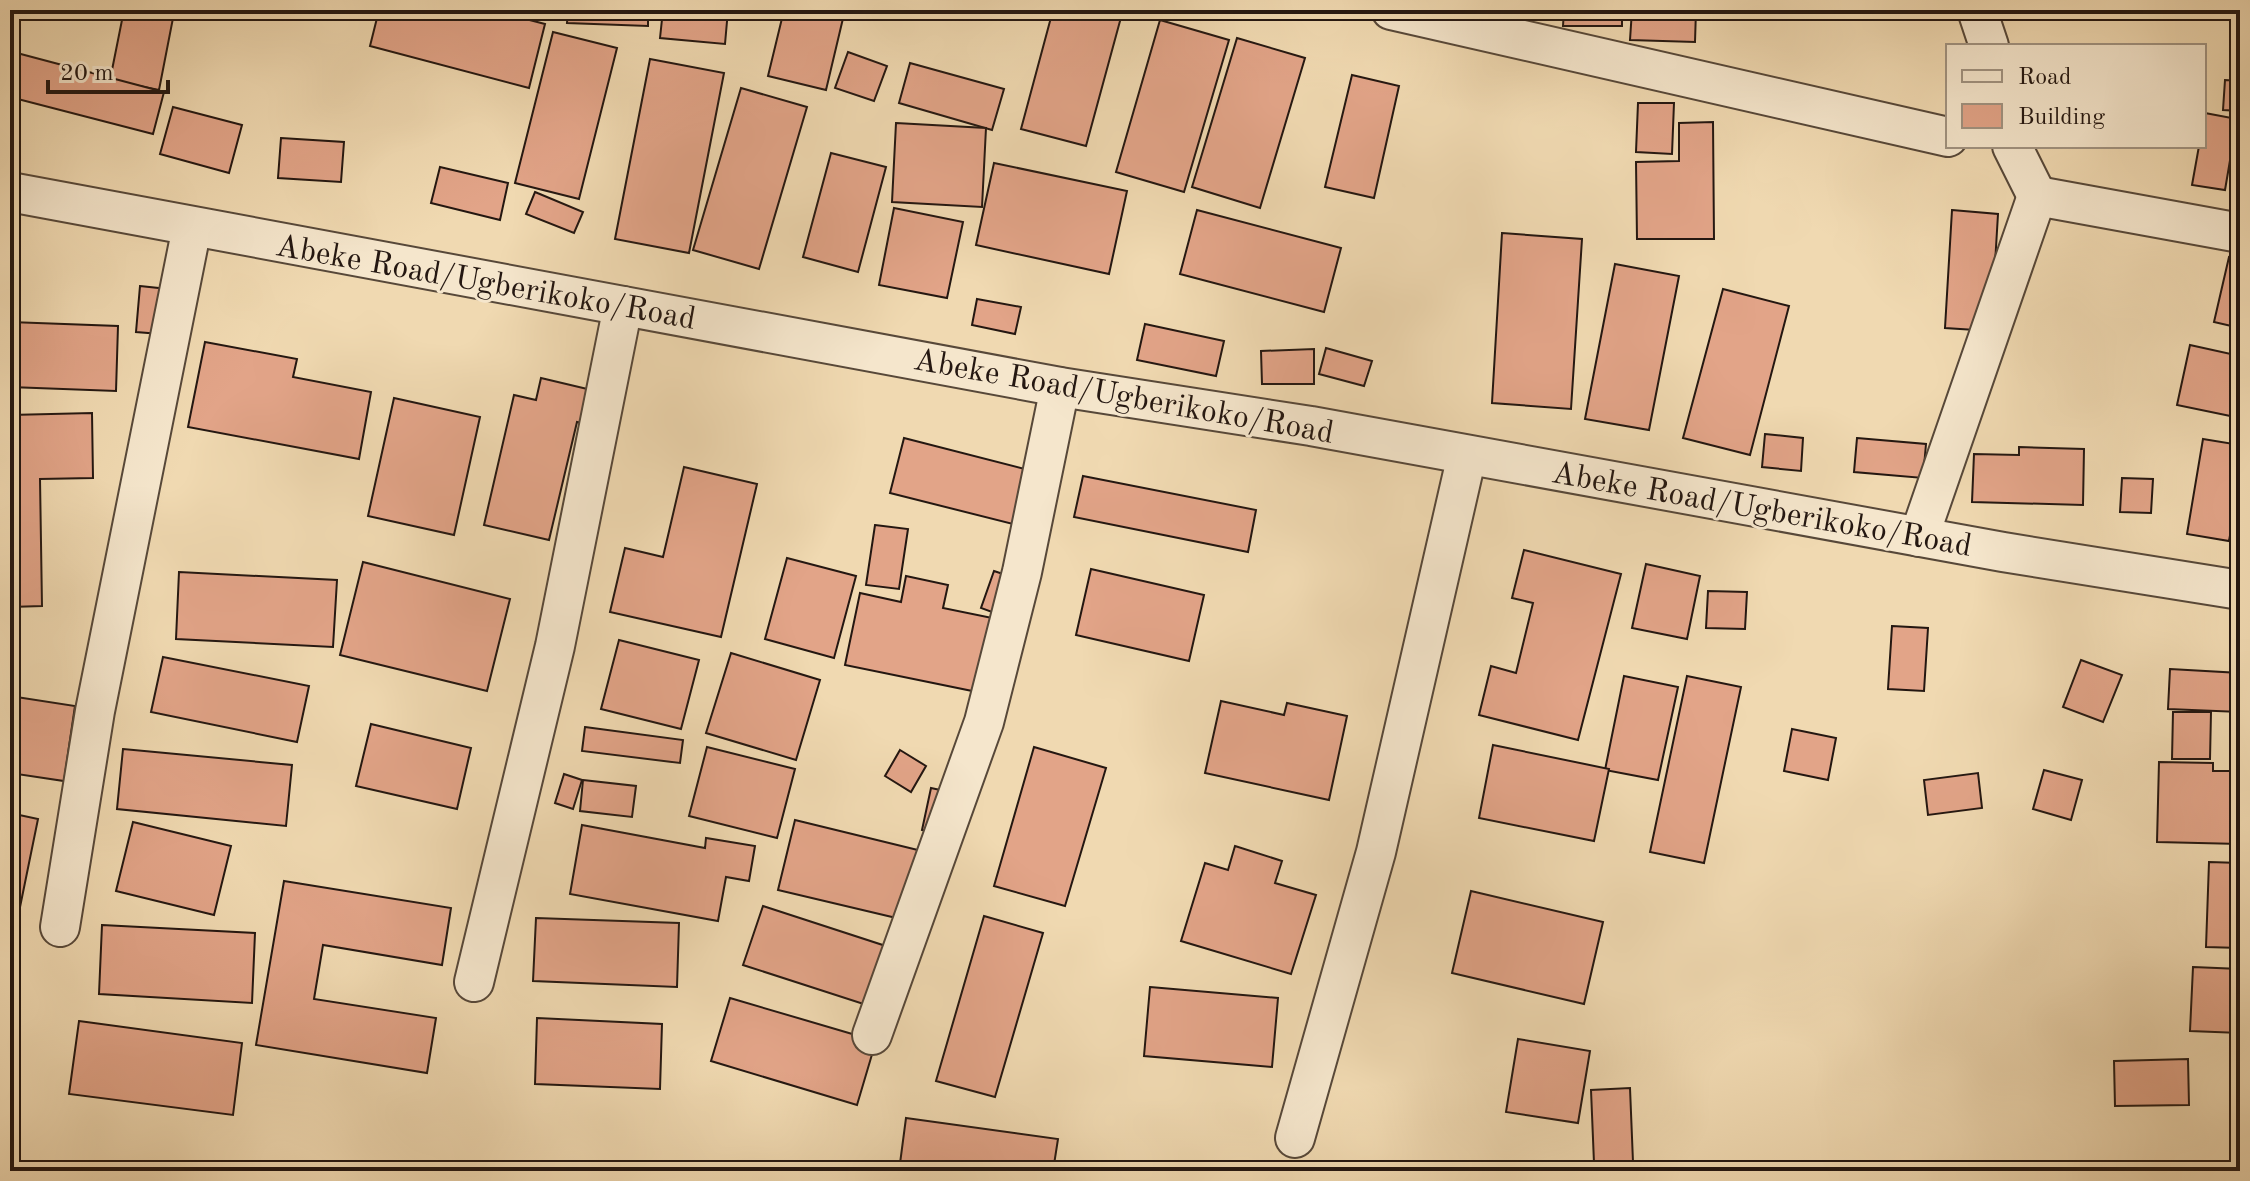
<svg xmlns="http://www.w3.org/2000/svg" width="2250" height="1181" font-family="'Old Standard TT',serif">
<rect width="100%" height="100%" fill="#f0d9b1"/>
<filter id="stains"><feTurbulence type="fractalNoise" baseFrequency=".0025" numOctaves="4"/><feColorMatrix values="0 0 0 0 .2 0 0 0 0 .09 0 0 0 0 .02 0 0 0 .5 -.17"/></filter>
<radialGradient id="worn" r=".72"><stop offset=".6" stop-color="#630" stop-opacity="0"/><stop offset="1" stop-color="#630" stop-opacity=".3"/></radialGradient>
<g fill="#e2a488" stroke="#241711" stroke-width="2">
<polygon points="124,10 174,13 159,90 110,80"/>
<polygon points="379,10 491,10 545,24 529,88 370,46"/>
<polygon points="568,10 648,10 648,26 567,23"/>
<polygon points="663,10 728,10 725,44 660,38"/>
<polygon points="784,10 845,10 826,90 768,76"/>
<polygon points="1053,10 1123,10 1086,146 1021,129"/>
<polygon points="1564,10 1622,10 1622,26 1563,26"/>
<polygon points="1632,10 1696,10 1695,42 1630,40"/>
<polygon points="1160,20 1229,40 1184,192 1116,172"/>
<polygon points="553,32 617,48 579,199 515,183"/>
<polygon points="1237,38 1305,58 1260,208 1192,187"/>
<polygon points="848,52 887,66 874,101 835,88"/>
<polygon points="17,53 164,92 153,134 10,97"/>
<polygon points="650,59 724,73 689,253 615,239"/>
<polygon points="910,63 1004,89 992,130 899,103"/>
<polygon points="1352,75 1399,86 1374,198 1325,187"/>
<polygon points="2225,80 2240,81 2240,111 2223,110"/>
<polygon points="741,88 807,107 759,269 693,250"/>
<polygon points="1638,103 1674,103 1672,154 1636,152"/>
<polygon points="173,107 242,125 229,173 160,154"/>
<polygon points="2205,113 2237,119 2225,190 2192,185 2199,146 2204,146"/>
<polygon points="1713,122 1714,239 1637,239 1636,162 1679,161 1679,123"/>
<polygon points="896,123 986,128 982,207 892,202"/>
<polygon points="281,138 344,142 341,182 278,178"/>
<polygon points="831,153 886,167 858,272 803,257"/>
<polygon points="994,163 1127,191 1109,274 976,245"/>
<polygon points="440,167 508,183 500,220 431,203"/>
<polygon points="535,192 583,212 574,233 526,214"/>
<polygon points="894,208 963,222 947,298 879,285"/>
<polygon points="1197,210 1341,248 1324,312 1180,274"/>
<polygon points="1952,210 1998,214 1991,331 1945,328"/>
<polygon points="1502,233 1582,239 1571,409 1492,403"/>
<polygon points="2229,257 2240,260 2240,328 2214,322"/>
<polygon points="1615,264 1679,276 1649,430 1585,419"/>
<polygon points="140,286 177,290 173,335 136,332"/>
<polygon points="1723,289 1789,306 1750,455 1683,438"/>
<polygon points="977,299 1021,307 1015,334 972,325"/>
<polygon points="10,322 118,326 116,391 10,387"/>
<polygon points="1145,324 1224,341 1216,376 1137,360"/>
<polygon points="205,342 297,359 293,377 371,392 359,459 188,427"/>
<polygon points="2190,345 2240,356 2240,418 2177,405"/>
<polygon points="1326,348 1372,361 1364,386 1319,374"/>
<polygon points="1314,349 1314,384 1262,384 1261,351"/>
<polygon points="541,378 600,392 592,425 577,422 549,540 484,525 514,395 536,400"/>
<polygon points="394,398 480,417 454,535 368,516"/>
<polygon points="92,413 93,478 40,479 42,606 10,607 10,415"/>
<polygon points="1765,434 1803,438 1801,471 1762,467"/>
<polygon points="904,438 1040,473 1025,527 890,493"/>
<polygon points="1857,438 1926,444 1923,478 1854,472"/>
<polygon points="2203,439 2240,445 2240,531 2231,530 2229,541 2187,534"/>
<polygon points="2019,447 2084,449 2083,505 1972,502 1974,454 2019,455"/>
<polygon points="684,467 757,484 721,637 610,612 625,548 663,557"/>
<polygon points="1083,476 1256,510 1248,552 1074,517"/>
<polygon points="2122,478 2153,479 2151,513 2120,512"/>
<polygon points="875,525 908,529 899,589 866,585"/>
<polygon points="1524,550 1621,574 1578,740 1479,715 1491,666 1516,673 1533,603 1512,598"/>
<polygon points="787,558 856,576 834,658 765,639"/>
<polygon points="363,562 510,599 487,691 340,655"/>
<polygon points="1646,564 1700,576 1687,639 1632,628"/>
<polygon points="1091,569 1204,595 1189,661 1076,635"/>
<polygon points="994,571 1024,581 1011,619 981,608"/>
<polygon points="179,572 337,580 333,647 176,639"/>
<polygon points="906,576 948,585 943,608 1002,620 987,694 845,665 860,593 901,602"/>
<polygon points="1708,591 1747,592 1745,629 1706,628"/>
<polygon points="1892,626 1928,628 1924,691 1888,689"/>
<polygon points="619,640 699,660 681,729 601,709"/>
<polygon points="731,653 820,680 796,760 706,733"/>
<polygon points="163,657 309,686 297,742 151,712"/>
<polygon points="2081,660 2122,675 2103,722 2063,707"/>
<polygon points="2170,669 2240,673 2240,712 2168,709"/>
<polygon points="1624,676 1678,687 1658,780 1605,770"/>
<polygon points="1687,676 1741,687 1704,863 1650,852"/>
<polygon points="10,696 75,706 64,781 10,773"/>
<polygon points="1221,701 1284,715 1287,703 1347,716 1329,800 1205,773"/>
<polygon points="2173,712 2211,712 2210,759 2172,759"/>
<polygon points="371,724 471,748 457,809 356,786"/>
<polygon points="585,727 683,740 680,763 582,751"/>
<polygon points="1792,729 1836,738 1828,780 1784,771"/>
<polygon points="1493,745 1609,769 1594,841 1479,818"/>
<polygon points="707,747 795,769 777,838 689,816"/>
<polygon points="1034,747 1106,768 1065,906 994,886"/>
<polygon points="123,749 292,765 286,826 117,809"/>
<polygon points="900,750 926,766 911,792 885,776"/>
<polygon points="2159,762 2213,763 2213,771 2240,771 2240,844 2157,842"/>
<polygon points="2044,770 2082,780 2071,820 2033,809"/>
<polygon points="1978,773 1982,808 1928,815 1924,780"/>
<polygon points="564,774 582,780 573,809 555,803"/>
<polygon points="583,780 636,786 632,817 580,811"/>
<polygon points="931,788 959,794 949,836 922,830"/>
<polygon points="10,813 38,819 10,956"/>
<polygon points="795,820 926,852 909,921 778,890"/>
<polygon points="133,822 231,846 214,915 116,891"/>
<polygon points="582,825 705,848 706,838 755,846 749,881 726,877 718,921 570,894"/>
<polygon points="1235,846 1282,861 1275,883 1316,895 1291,974 1181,941 1205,863 1228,870"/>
<polygon points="2209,862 2240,863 2240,948 2206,947"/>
<polygon points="284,881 451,908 442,965 323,945 314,999 436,1018 427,1073 256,1045"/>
<polygon points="1471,891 1603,922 1584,1004 1452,973"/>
<polygon points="763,906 898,950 879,1009 743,965"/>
<polygon points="984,916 1043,933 995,1097 936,1081"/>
<polygon points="536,918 679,923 677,987 533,981"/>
<polygon points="102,925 255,933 252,1003 99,994"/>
<polygon points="2193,967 2240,969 2240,1033 2190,1031"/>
<polygon points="1150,987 1278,998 1272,1067 1144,1056"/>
<polygon points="730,998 876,1041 857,1105 711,1061"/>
<polygon points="537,1018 662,1024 660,1089 535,1084"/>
<polygon points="79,1021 242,1043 233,1115 69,1094"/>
<polygon points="1518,1039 1590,1051 1578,1123 1506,1112"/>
<polygon points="2188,1059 2189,1105 2115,1106 2114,1061"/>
<polygon points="1630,1088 1633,1162 1594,1163 1591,1090"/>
<polygon points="906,1118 1058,1139 1053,1171 899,1171"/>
</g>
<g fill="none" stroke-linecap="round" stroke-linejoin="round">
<defs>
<g id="minor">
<polyline points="1391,10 1948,137"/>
<polyline points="1977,10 1989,46"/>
<polyline points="2012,146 2037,196"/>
<polyline points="10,192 1060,387 1311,426 2003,552 2240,590"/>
<polyline points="1919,537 2037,196 2240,233"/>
<polyline points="60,927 95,711 192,227"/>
<polyline points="474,982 555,646 623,306"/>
<polyline points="872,1035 984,722 1022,572 1060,387"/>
<polyline points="1295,1138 1376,852 1467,455"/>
</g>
</defs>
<use href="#minor" stroke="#574839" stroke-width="42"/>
<use href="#minor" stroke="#f5e6cc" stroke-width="38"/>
</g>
<g text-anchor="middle" stroke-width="6" stroke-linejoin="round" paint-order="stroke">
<g font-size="32" fill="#241711" stroke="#f5e6cc">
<text transform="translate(486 281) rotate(10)" y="11">Abeke Road/Ugberikoko/Road</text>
<text transform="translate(1124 395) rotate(10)" y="11">Abeke Road/Ugberikoko/Road</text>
<text transform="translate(1762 508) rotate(10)" y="11">Abeke Road/Ugberikoko/Road</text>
</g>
</g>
<rect width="2250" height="1181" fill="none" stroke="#f0d9b1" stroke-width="40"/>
<rect x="12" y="12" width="2226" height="1157" fill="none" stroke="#241711" stroke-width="4"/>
<rect x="20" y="20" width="2210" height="1141" fill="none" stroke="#241711" stroke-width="2"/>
<rect x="1946" y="44" width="260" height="104" fill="#f5e6cc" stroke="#a19381" stroke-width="2"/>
<rect x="1962" y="70" width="40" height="12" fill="#f5e6cc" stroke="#a19381" stroke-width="2"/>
<text x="2018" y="84" font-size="24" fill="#241711">Road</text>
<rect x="1962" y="104" width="40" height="24" fill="#e2a488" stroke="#a19381" stroke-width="2"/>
<text x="2018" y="124" font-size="24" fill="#241711">Building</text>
<path d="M48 80v12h120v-12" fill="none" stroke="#241711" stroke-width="4"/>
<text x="60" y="80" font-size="24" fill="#241711" stroke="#f5e6cc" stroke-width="6" paint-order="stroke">20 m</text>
<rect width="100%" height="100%" filter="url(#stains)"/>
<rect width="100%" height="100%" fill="url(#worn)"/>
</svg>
